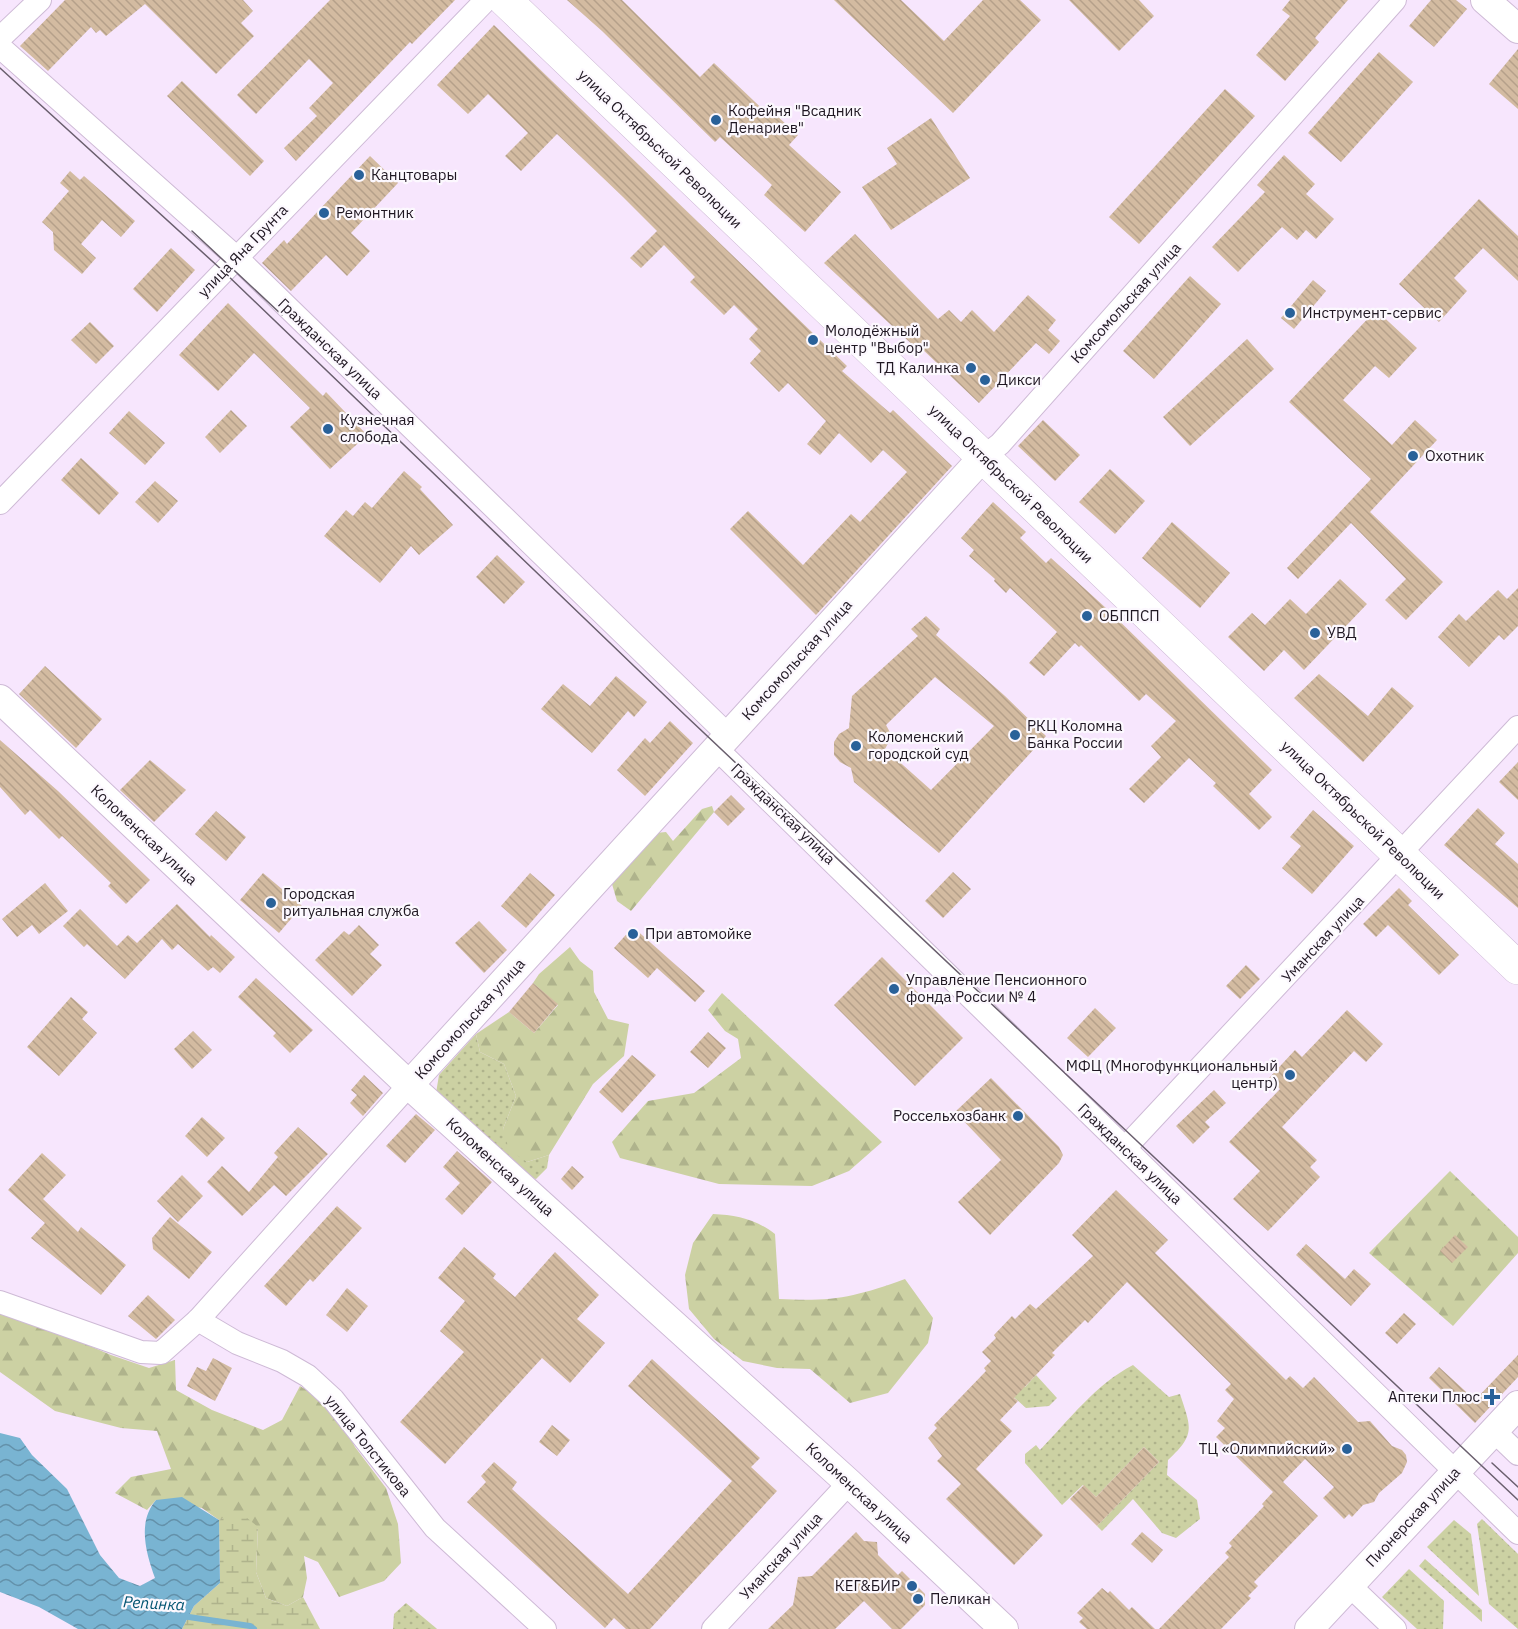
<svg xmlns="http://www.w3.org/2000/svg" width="1518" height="1629" font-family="'IBM Plex Sans',sans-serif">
<defs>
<pattern id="grass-dots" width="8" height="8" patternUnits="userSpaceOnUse" patternTransform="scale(1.5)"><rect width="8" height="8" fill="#ccd1a3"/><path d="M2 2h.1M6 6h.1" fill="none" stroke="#afb38c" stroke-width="1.8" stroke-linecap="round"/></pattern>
<pattern id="forest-firs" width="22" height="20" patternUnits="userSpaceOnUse" patternTransform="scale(1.5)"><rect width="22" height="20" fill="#ccd1a3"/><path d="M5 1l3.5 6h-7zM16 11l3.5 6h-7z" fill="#afb38c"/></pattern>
<pattern id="wetland-marsh" width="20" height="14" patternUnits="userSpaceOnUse" patternTransform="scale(1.5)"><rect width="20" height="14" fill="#ccd1a3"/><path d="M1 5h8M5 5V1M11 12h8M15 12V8" fill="none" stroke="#afb38c"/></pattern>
<pattern id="water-waves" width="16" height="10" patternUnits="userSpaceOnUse" patternTransform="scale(1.5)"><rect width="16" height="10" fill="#79b4d2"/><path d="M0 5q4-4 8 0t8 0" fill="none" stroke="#6391aa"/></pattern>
<pattern id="building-back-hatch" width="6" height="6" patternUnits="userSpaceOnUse" patternTransform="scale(1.5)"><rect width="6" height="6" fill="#d3bba1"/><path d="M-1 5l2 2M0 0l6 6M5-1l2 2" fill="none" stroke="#b5a08a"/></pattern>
</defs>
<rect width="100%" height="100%" fill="#f7e6fd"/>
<g fill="url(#grass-dots)">
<polygon points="476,1034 480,1052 504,1064 516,1096 503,1129 527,1162 549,1155 547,1168 536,1179 519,1174 436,1093 439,1075"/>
<path d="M1133,1365L1169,1397L1180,1394C1191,1428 1196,1434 1168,1460L1167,1475L1197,1500L1200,1519L1176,1538L1162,1533L1133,1499L1102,1531L1097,1526L1159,1462L1144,1447L1096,1497L1083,1485L1062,1505L1025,1463V1454L1036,1445L1040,1450C1069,1420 1096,1384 1133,1365Z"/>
<polygon points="1036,1375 1057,1398 1049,1406 1026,1408 1008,1392 1021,1383 1025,1387"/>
<polygon points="1482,1519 1518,1554 1518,1629 1489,1604 1477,1524"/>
<polygon points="1454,1520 1471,1534 1479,1596 1427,1547"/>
<polygon points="1425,1559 1482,1610 1482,1622 1419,1566"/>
<polygon points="1409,1569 1444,1601 1443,1629 1417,1629 1382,1597"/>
<polygon points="406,1603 436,1628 437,1629 393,1629 394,1614"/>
</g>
<g fill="url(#forest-firs)">
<polygon points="712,806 714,812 631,911 617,901 612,884 620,867 656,833 666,832 673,841 702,809"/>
<polygon points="570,947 580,961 593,971 594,992 608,1019 629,1024 624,1056 593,1084 549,1155 527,1162 509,1150 503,1129 516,1096 504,1064 480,1052 476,1034 509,1012 534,1033 558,1005 533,983 539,974"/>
<polygon points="722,993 882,1142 849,1171 812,1186 719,1184 620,1158 612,1142 648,1101 694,1093 741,1058 738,1039 725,1031 708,1010"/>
<polygon points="1450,1171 1518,1237 1518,1253 1453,1326 1369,1253"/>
<path d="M713,1214C737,1215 755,1219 775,1234L779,1299C833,1302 855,1297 905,1279L933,1318L928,1343L888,1393L850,1403L810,1369L777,1368L743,1361L714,1339L689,1309L685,1275L693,1243Z"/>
<polygon points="0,1313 27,1319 111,1355 149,1368 175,1360 176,1390 212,1410 263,1430 282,1420 300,1386 335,1408 355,1447 386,1488 398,1524 401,1563 384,1581 339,1597 318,1562 304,1556 307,1578 303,1597 287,1606 266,1598 256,1572 258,1528 224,1518 219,1520 202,1508 156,1500 147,1510 115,1493 131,1477 171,1469 157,1431 121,1428 55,1411 0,1372"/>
</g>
<polygon fill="url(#wetland-marsh)" points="223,1518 247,1518 258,1527 256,1572 266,1598 287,1606 303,1597 320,1629 182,1629 194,1606 220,1583 219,1520"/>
<path fill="url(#water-waves)" d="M0,1433L20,1438L32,1455L67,1489L100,1555L119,1578L140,1586L155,1578C146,1553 137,1522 156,1500L182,1497L219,1520L220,1583L194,1606L182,1629H78L39,1607L0,1592Z"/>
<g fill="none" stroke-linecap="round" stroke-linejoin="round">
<polyline stroke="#79b4d2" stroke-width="6" points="182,1616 250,1626 254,1629"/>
</g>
<g fill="url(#building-back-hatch)" fill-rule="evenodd">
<polygon points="65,0 243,0 253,11 241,23 254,36 216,74 145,4 106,36 100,30 96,33 91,27 48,71 20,46"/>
<polygon points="330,0 455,0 412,44 410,42 296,161 284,148 317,116 309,108 333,83 309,59 256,114 237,95"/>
<polygon points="567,0 622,0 700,77 714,63 772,118 776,115 798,135 789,145 841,192 805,232 764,195 772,185 720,137 715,142 602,31"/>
<polygon points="834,0 901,0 944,41 983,0 1020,0 1041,20 953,113"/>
<polygon points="1069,0 1139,0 1154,16 1119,51"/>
<polygon points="1290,0 1348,0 1315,38 1319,42 1285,81 1256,55 1290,16 1282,10"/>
<polygon points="1431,0 1456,0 1467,9 1434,47 1409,26"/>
<polygon points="494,25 847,366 842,371 890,413 893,410 952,466 816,615 730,529 748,511 803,565 851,514 860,522 907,472 883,450 871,463 839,433 820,455 807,444 826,421 788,383 779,392 750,363 761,351 749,339 758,329 734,305 724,315 690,282 695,277 664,245 641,268 630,258 657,231 623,197 557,134 521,171 505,156 528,133 488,94 468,114 437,85"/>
<polygon points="1518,49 1518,109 1489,84"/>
<polygon points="1379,52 1413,82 1341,162 1308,133"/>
<polygon points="182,81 264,161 250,176 167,96"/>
<polygon points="1225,89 1255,116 1139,244 1109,217"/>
<polygon points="931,118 970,178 891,230 862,187 897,164 887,148"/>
<polygon points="1284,155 1315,184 1306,194 1334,219 1316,239 1306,230 1297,240 1282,227 1238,272 1212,247 1265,192 1257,185"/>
<polygon points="370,156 398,183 351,233 370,251 347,276 326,255 291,291 262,263 284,240 287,244"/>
<polygon points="70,171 80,180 84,176 135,221 121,237 102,220 81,244 96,258 82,274 54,250 53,232 42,222 69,191 60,183"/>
<polygon points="1479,199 1518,236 1518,281 1483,248 1454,278 1467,291 1439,322 1399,284"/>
<polygon points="855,234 938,319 949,310 961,322 972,310 994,332 1028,295 1056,320 1048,330 1060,341 1049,354 1036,343 979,403 919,346 916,348 824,263"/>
<polygon points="171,248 195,270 157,312 133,289"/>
<polygon points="1190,276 1221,304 1154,379 1123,351"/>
<polygon points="1313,280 1326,291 1294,329 1281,318"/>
<polygon points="228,303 323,396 326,392 367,435 330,469 290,427 310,408 254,353 218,391 179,355"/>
<polygon points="1376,310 1417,348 1389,378 1375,366 1343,400 1392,445 1415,420 1437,440 1370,512 1443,582 1406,620 1385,600 1406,579 1351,523 1298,579 1287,568 1371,479 1289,402"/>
<polygon points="90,322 114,346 96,364 71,340"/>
<polygon points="1247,339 1274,369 1190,446 1163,417"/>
<polygon points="231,410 247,426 220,453 205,437"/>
<polygon points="129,411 165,443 145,465 109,433"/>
<polygon points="1043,420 1080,455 1055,481 1018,446"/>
<polygon points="81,458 119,493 99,515 61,480"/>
<polygon points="1110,469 1145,501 1115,534 1079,502"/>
<polygon points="404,471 422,487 420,489 453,525 419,555 411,546 380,583 324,536 346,510 353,516 365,502 372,508"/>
<polygon points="155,481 178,501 158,523 135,502"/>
<polygon points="993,502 1026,532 1020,538 1046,563 1051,558 1107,609 1272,770 1249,794 1272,817 1259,830 1213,786 1216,783 1189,758 1144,803 1129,789 1161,757 1151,746 1176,721 1146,694 1139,701 1081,645 1079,647 1075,643 1044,676 1029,663 1057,632 1010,588 1006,593 994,581 995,579 969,556 974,550 961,538"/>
<polygon points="1172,522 1230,573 1200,608 1142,558"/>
<polygon points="497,555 525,582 504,604 476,577"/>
<polygon points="1340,579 1367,604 1304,670 1284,650 1264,671 1228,637 1252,613 1265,625 1290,599 1306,614"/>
<polygon points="1518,588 1518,626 1504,640 1499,635 1469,667 1438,637 1459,614 1466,621 1498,590 1507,599"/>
<path d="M926,616L940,629L936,635L1005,696L1046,736L939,853L854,782L851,768L840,762L834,755V742L839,734L849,728L852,696L918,636L911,629ZM935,677L994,726L931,790L885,749L892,736L886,725Z"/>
<polygon points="45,666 102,719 76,748 19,694"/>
<polygon points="1319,674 1368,716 1392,687 1414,706 1363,762 1294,698"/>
<polygon points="616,676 647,702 634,717 628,711 592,753 541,709 563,684 590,706"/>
<polygon points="670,721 693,743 645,796 617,770 645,738 650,743"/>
<polygon points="0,740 58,791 150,880 126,904 108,886 111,883 62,836 59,839 30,810 25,815 0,787"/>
<polygon points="150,760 186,790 154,822 120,790"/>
<polygon points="1518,762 1518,800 1499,782"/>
<polygon points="731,795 745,809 728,826 714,812"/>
<polygon points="1478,808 1505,833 1495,844 1518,864 1518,908 1444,845"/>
<polygon points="1313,810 1354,846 1312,894 1282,868 1301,846 1290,837"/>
<polygon points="216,811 246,837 226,861 195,834"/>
<polygon points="953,872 971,889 943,918 925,901"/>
<polygon points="263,873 302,906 279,933 240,900"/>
<polygon points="530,873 555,895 526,928 501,906"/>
<polygon points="45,883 68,911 39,934 32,925 17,937 2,919"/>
<polygon points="1399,888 1412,901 1408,905 1459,955 1439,975 1388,925 1376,937 1363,924"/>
<polygon points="177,904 210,937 211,935 235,957 220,973 213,967 208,971 178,944 172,950 162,939 125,979 87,944 84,947 63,926 80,909 117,946 128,935 137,943"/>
<polygon points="479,921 507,950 484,973 455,943"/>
<polygon points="359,925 379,945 370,954 382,965 352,996 315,960 344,931 349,935"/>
<polygon points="633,927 705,991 695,1002 657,968 648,978 614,948"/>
<polygon points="882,957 963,1038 915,1086 834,1005"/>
<polygon points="1246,965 1260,979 1240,999 1226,986"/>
<polygon points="256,978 313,1030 290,1053 273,1036 276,1033 238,997"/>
<polygon points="533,983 558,1004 534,1033 509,1012"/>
<polygon points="71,997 88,1012 82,1019 97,1033 59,1076 27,1047"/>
<polygon points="1095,1008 1116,1028 1088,1057 1067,1038"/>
<polygon points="1347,1010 1383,1044 1366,1062 1354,1051 1282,1127 1317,1160 1310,1167 1320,1177 1268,1231 1233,1199 1260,1171 1229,1142 1280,1089 1269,1078 1295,1050 1302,1057"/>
<polygon points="193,1031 212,1050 192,1069 174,1049"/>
<polygon points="708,1032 726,1048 708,1068 690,1052"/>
<polygon points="632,1055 656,1075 622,1113 599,1092"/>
<polygon points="364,1075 383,1093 363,1116 350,1103 357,1095 351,1090"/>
<polygon points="991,1078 1059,1147 1063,1155 1059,1163 990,1235 958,1202 1001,1160 955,1112"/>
<polygon points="1214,1090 1226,1103 1205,1122 1210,1127 1193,1144 1176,1126"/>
<polygon points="416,1114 435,1130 405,1163 386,1146"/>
<polygon points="202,1117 225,1138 207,1157 185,1136"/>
<polygon points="298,1127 328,1154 286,1196 274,1185 242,1216 207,1182 222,1166 249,1192 278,1157 274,1153"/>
<polygon points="457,1151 492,1182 462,1215 445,1199 460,1183 443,1167"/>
<polygon points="42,1153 66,1175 43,1199 78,1232 81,1227 126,1265 101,1295 31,1238 45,1223 8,1190"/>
<polygon points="572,1166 584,1177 572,1190 561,1179"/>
<polygon points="182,1175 203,1196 178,1222 157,1201"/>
<polygon points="1116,1190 1168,1240 1155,1253 1286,1380 1290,1376 1303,1388 1314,1377 1358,1422 1370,1421 1392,1446 1402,1450 1406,1455 1407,1462 1402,1473 1379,1493 1374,1502 1363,1505 1352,1517 1349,1514 1344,1519 1323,1498 1334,1487 1305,1459 1283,1482 1318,1516 1254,1582 1258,1586 1248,1596 1251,1598 1221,1629 1159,1629 1229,1557 1225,1553 1232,1546 1229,1543 1264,1506 1262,1504 1273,1492 1216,1437 1225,1428 1217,1421 1234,1399 1225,1390 1231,1384 1127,1282 1088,1323 1085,1320 1052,1353 1055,1355 1014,1398 1018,1401 1000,1420 1012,1431 976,1469 1043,1535 1014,1565 946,1499 961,1484 937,1461 942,1456 928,1438 937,1428 934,1425 986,1371 984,1368 991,1361 982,1352 996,1338 994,1335 1012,1316 1015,1319 1030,1304 1036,1309 1093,1256 1072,1235"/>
<polygon points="337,1206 362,1228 313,1282 310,1279 286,1306 264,1286"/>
<polygon points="170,1217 212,1252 189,1279 153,1249 152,1238"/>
<polygon points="1455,1235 1468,1247 1452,1263 1440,1251"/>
<polygon points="1306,1244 1345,1279 1354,1269 1371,1284 1351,1306 1296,1255"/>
<polygon points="464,1247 496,1274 493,1278 515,1297 555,1252 599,1295 577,1319 605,1343 570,1383 542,1358 445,1464 400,1422 464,1352 440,1331 465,1301 438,1278"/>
<polygon points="347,1288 368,1306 347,1332 326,1315"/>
<polygon points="148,1295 175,1320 156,1339 128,1316"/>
<polygon points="1404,1313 1416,1324 1397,1344 1385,1333"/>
<polygon points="1518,1355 1518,1377 1475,1423 1429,1378 1439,1367 1475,1400"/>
<polygon points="213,1358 232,1368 215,1401 187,1386 197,1367 206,1371"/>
<polygon points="652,1359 760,1458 751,1467 777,1491 650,1629 626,1629 614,1618 605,1628 467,1502 486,1482 481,1476 494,1462 517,1482 512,1489 628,1594 732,1481 628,1386"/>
<polygon points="552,1425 570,1440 557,1456 539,1442"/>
<polygon points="1144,1447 1159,1462 1097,1526 1070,1499 1084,1485 1096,1497"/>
<polygon points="856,1532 864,1541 877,1542 878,1555 898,1575 902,1571 925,1594 925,1605 901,1629 892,1629 864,1601 835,1629 768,1629 793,1605 798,1577 812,1576"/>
<polygon points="1142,1532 1163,1550 1152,1563 1131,1544"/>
<polygon points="1102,1588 1108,1593 1110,1591 1129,1610 1132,1607 1155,1629 1087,1629 1079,1622 1083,1618 1077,1613"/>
</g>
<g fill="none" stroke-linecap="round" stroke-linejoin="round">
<defs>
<g id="minor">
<polyline points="0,38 40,0"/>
<polyline points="0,47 237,258 729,736"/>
<polyline points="983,457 1000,444 1395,0"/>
<polyline points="0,503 486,0"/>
<polyline points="717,749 1518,1533"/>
<polyline points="1125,1148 1518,727"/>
<polyline points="0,1302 141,1352 161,1353 198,1320 409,1085"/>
<polyline points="198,1320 237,1343 282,1361 308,1376 333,1399 435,1528 545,1629"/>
<polyline points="1493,1430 1518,1454"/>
<polyline points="1349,1585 1395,1629"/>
<polyline points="713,1629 849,1483"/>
</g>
<g id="tertiary">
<polyline points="1485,0 1518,29"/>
<polyline points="0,699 409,1085 849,1483 1004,1629"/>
<polyline points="409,1085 983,457"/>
<polyline points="1309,1629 1518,1405"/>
</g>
<polyline id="primary" points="505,0 1518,968"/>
</defs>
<use href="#minor" stroke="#cebad6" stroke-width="24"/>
<use href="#tertiary" stroke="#cebad6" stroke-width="30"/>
<use href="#primary" stroke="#cebad6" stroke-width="34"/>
<use href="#minor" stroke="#fff" stroke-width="22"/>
<use href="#tertiary" stroke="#fff" stroke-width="28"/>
<use href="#primary" stroke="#fff" stroke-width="33"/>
<g stroke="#6a5f6e" stroke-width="1.5">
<polyline points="0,68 223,271 686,716 1518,1500"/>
<polyline points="192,231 282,315"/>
<polyline points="1492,1463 1518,1487"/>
</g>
</g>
<g fill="#296199" stroke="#fcf8fe" stroke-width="2">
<circle cx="716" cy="120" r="6"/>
<circle cx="359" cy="175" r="6"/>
<circle cx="324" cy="213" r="6"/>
<circle cx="1290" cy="313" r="6"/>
<circle cx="813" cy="340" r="6"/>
<circle cx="971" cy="368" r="6"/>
<circle cx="985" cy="380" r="6"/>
<circle cx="328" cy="429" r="6"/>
<circle cx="1413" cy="456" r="6"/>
<circle cx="1087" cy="616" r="6"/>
<circle cx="1315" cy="633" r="6"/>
<circle cx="1015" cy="735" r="6"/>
<circle cx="856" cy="746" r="6"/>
<circle cx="271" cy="903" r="6"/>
<circle cx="633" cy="934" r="6"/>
<circle cx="894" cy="989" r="6"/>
<circle cx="1290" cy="1075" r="6"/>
<circle cx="1018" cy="1116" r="6"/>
<path d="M1489 1388h6v6h6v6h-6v6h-6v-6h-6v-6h6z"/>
<circle cx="1347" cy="1449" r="6"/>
<circle cx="912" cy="1586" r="6"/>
<circle cx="918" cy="1599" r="6"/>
</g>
<g text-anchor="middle" stroke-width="4.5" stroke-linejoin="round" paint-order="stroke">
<g font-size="15" fill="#1f1722" stroke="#fcf8fe" text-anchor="start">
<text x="728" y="116">Кофейня "Всадник<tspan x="728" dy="17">Денариев"</tspan></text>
<text x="371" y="180">Канцтовары</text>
<text x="336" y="218">Ремонтник</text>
<text x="1302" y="318">Инструмент-сервис</text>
<text x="825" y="336">Молодёжный<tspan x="825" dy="17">центр "Выбор"</tspan></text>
<text x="959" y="373" text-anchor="end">ТД Калинка</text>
<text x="997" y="385">Дикси</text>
<text x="340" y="425">Кузнечная<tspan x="340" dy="17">слобода</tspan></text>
<text x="1425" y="461">Охотник</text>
<text x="1099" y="621">ОБППСП</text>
<text x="1327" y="638">УВД</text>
<text x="1027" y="731">РКЦ Коломна<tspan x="1027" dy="17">Банка России</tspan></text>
<text x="868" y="742">Коломенский<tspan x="868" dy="17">городской суд</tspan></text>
<text x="283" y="899">Городская<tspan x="283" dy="17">ритуальная служба</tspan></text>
<text x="645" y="939">При автомойке</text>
<text x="906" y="985">Управление Пенсионного<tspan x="906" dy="17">фонда России № 4</tspan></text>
<text x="1278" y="1071" text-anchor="end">МФЦ (Многофункциональный<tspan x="1278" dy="17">центр)</tspan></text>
<text x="1006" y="1121" text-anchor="end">Россельхозбанк</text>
<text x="1480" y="1402" text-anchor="end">Аптеки Плюс</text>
<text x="1335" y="1454" text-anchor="end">ТЦ «Олимпийский»</text>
<text x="900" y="1591" text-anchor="end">КЕГ&amp;БИР</text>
<text x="930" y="1604">Пеликан</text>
</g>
<g font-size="15" fill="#1f1722" stroke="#fcf8fe">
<text transform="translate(660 149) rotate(44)" y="5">улица Октябрьской Революции</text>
<text transform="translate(243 251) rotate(-46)" y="5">улица Яна Грунта</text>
<text transform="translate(1126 303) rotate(-48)" y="5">Комсомольская улица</text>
<text transform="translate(330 349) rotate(44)" y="5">Гражданская улица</text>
<text transform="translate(1011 484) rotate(44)" y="5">улица Октябрьской Революции</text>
<text transform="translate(797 660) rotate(-48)" y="5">Комсомольская улица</text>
<text transform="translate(783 814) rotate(44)" y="5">Гражданская улица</text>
<text transform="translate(1363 820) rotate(44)" y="5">улица Октябрьской Революции</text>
<text transform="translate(144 835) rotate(43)" y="5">Коломенская улица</text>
<text transform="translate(1323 939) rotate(-47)" y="5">Уманская улица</text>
<text transform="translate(470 1019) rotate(-48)" y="5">Комсомольская улица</text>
<text transform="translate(1130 1154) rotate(44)" y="5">Гражданская улица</text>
<text transform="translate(500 1167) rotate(42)" y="5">Коломенская улица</text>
<text transform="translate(368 1446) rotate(51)" y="5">улица Толстикова</text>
<text transform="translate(859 1493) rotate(43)" y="5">Коломенская улица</text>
<text transform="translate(1413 1517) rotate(-47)" y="5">Пионерская улица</text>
<text transform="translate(781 1556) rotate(-47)" y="5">Уманская улица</text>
</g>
<g font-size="16" font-style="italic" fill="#045573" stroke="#fcf8fe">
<text transform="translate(154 1603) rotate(3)" y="6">Репинка</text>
</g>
</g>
</svg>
